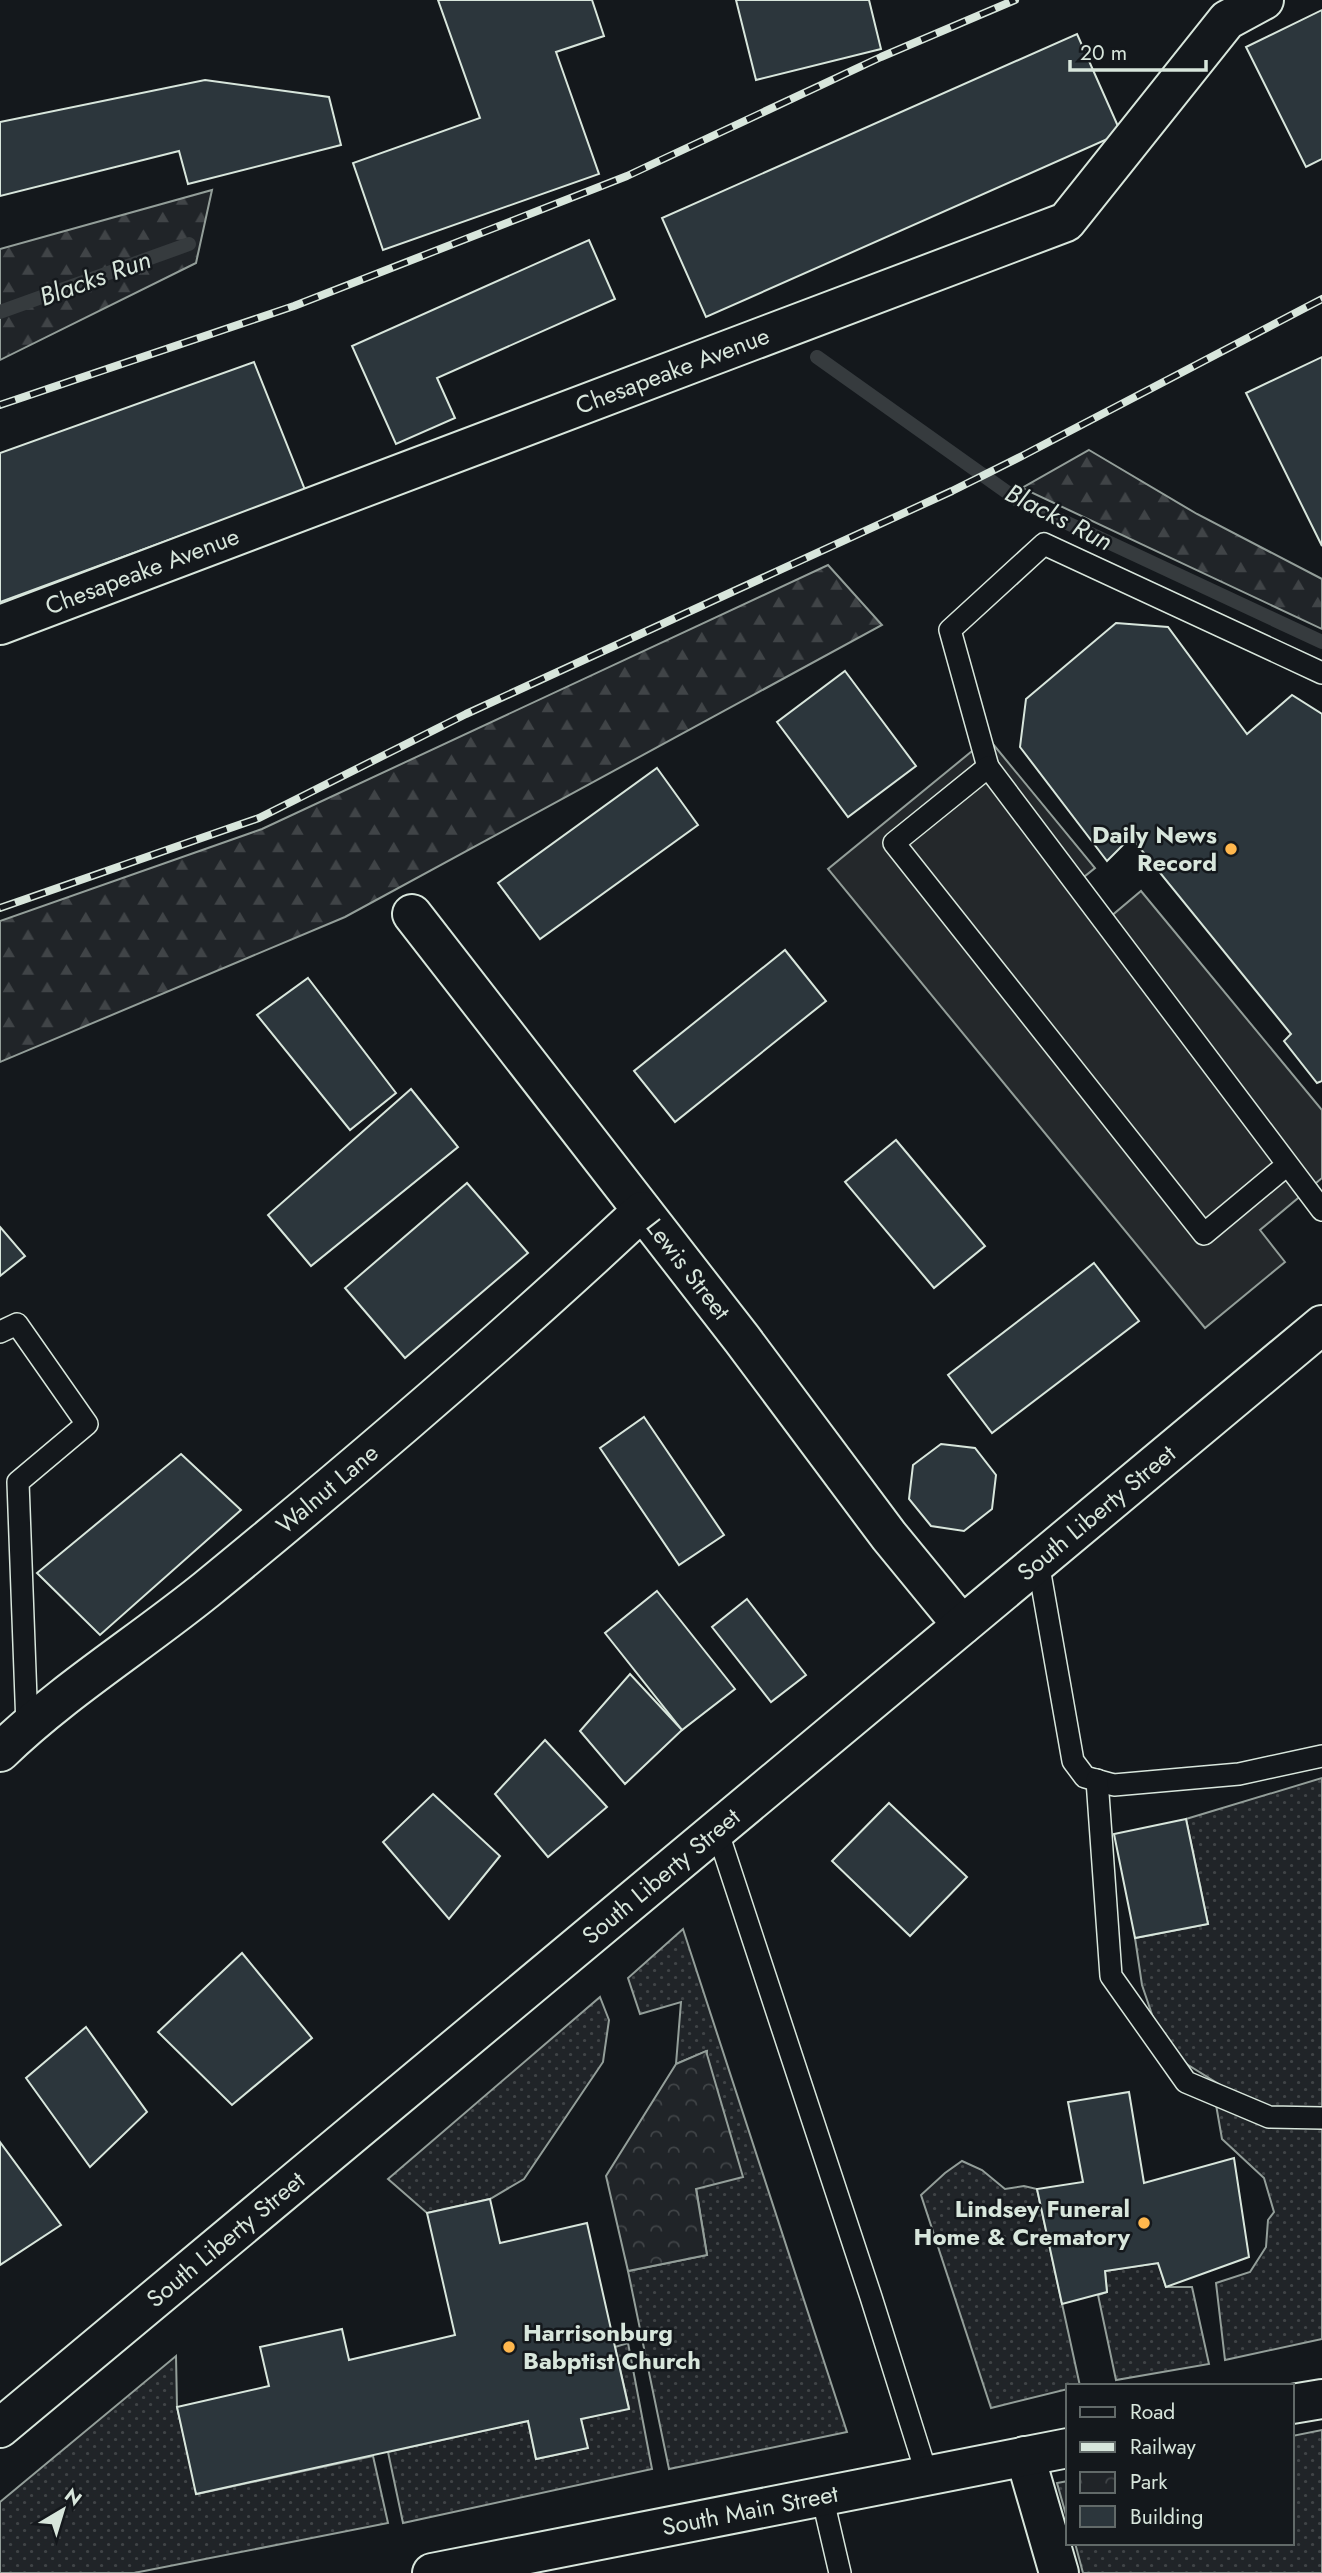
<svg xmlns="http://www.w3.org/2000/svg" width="1322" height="2573" font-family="Jost,sans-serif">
<defs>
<pattern id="grass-dots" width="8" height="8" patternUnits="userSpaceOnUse" patternTransform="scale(1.75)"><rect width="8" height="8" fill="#202428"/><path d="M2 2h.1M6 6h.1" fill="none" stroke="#404447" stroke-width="1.8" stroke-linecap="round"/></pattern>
<pattern id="forest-firs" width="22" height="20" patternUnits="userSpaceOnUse" patternTransform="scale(1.75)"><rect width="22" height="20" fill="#202428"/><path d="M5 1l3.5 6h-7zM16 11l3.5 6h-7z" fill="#404447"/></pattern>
<pattern id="park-crowns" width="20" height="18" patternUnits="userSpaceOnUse" patternTransform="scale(1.75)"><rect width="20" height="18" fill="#202428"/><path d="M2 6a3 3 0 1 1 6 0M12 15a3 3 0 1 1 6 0" fill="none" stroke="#404447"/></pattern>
</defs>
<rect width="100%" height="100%" fill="#14181c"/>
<g fill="url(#grass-dots)" stroke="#939e99" stroke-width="2">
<polygon points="1322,1778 1322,2339 1225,2360 1216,2283 1250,2272 1266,2247 1268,2220 1274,2212 1264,2178 1222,2139 1215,2099 1225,2088 1164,2050 1142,1985 1135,1938 1208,1924 1186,1819"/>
<polygon points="683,1929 847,2432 669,2469 628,2271 707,2255 696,2188 707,2051 676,2064 681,2002 640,2014 628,1978"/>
<polygon points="600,1997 609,2020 603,2062 524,2179 490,2199 427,2213 388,2179"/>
<polygon points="962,2161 982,2170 1005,2189 1024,2186 1037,2189 1080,2386 1068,2386 1068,2389 991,2408 921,2195 945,2173"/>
<polygon points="1158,2263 1166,2287 1192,2287 1209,2364 1116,2380 1098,2295 1107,2292 1105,2271"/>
<polygon points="628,2343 652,2469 403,2523 388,2452 528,2421 536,2459 587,2448 581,2419 629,2408 615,2347"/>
<polygon points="176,2356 177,2407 197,2494 373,2456 388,2523 134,2573 0,2573 0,2502"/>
<polygon points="1322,2430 1322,2573 1083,2573 1075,2543 1292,2543 1292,2436"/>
<polygon points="1068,2481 1068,2522 1057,2483"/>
</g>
<g fill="url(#forest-firs)" stroke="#939e99" stroke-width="2">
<polygon points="212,190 196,263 0,360 0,249"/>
<polygon points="1089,450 1197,514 1322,579 1322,629 1022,488"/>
<polygon points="828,565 882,625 345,917 0,1062 0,921 262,829"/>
</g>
<polygon fill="url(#park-crowns)" stroke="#939e99" stroke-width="2" points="706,2051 743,2177 696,2189 707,2255 628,2271 606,2176 676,2064"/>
<polygon fill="#24282b" stroke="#939e99" stroke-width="2" points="988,738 1095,868 1079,881 1110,917 1141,891 1322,1110 1322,1178 1260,1230 1285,1262 1205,1328 828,869"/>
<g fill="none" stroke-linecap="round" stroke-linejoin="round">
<g stroke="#363b3e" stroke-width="14">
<polyline points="0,312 189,244"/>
<polyline points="817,357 1018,500 1322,642"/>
</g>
</g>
<g fill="#2c363c" stroke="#d8e6dc" stroke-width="2">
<polygon points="438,0 592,0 604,36 556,52 599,174 383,250 353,163 480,118"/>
<polygon points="736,0 869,0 881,49 756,80"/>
<polygon points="1322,10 1322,159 1306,167 1246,47"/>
<polygon points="1077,34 1121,133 706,317 662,218"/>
<polygon points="205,80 329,97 341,145 188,184 179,151 0,196 0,122"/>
<polygon points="589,240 615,299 437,378 455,418 396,444 352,346"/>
<polygon points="1322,357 1322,546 1246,393"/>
<polygon points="254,362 305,490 0,602 0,453"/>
<polygon points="1116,623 1168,627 1247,734 1292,695 1322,714 1322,1081 1317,1083 1284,1041 1291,1034 1131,837 1107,861 1020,747 1026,699"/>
<polygon points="845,671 916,766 848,817 777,722"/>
<polygon points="657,768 698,825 540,939 498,883"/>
<polygon points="785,950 826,1001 675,1122 634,1071"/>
<polygon points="308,978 396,1093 350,1130 257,1015"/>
<polygon points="411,1089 458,1147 311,1266 268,1215"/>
<polygon points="896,1140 985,1246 934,1288 845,1182"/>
<polygon points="467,1183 528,1253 405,1358 345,1288"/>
<polygon points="0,1227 25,1256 0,1276"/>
<polygon points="1094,1263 1139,1321 992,1433 948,1375"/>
<polygon points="644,1417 724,1535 679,1565 600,1448"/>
<polygon points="941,1444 975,1448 996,1475 992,1509 964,1531 931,1526 909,1499 913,1465"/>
<polygon points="181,1454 241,1510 100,1635 37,1573"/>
<polygon points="657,1591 735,1689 682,1730 605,1633"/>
<polygon points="747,1599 806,1675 771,1702 712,1627"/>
<polygon points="630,1674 682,1730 625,1784 580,1731"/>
<polygon points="545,1740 607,1807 548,1857 495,1794"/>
<polygon points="433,1794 500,1856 449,1919 383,1842"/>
<polygon points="889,1803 967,1877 910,1936 832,1861"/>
<polygon points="1186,1819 1208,1924 1135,1938 1114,1834"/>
<polygon points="242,1953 312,2038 232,2105 158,2032"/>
<polygon points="86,2027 147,2112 90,2167 26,2078"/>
<polygon points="1129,2092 1144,2183 1234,2158 1249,2257 1166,2287 1158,2263 1105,2271 1107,2292 1062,2304 1037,2189 1083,2182 1068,2102"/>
<polygon points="0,2142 61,2225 0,2265"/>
<polygon points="490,2199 500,2243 587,2223 629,2409 581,2419 588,2448 536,2459 528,2421 196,2494 177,2407 269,2386 260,2347 342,2329 349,2360 455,2335 427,2213"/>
</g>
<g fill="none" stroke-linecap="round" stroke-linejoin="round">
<defs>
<g id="service">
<polyline points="988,767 950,630 1044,544 1322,673"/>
<polyline points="1287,1165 1204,1234 894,843 988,767 1322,1210"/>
<polyline points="0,1332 17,1324 87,1424 18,1482 27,1726"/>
<polyline points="1038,1562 1073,1761 1085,1777 1114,1785 1239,1774 1322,1756"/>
<polyline points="1097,1780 1111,1976 1186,2082 1269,2117 1322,2118"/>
<polyline points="717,1830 871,2297 927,2475"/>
<polyline points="822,2496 840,2573"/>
</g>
<g id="minor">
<path id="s1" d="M0,625L1066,222L1227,20L1264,0"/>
<path id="s2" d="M412,914L742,1339L889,1536L962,1625"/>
<path id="s3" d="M0,1752C63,1691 139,1644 207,1589C356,1467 502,1342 642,1211"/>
</g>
<polyline id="tertiary" points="1025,2456 1059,2573"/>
<g id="primary">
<polyline points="1292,2404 1322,2399"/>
<path id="s4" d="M0,2428L1322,1325"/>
<path id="s5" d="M432,2573L1068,2448"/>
</g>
</defs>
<use href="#service" stroke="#d8e6dc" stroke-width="24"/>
<use href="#minor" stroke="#d8e6dc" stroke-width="42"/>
<use href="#tertiary" stroke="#d8e6dc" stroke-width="42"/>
<use href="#primary" stroke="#d8e6dc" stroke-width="42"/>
<use href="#service" stroke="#14181c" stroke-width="21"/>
<use href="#minor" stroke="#14181c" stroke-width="38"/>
<use href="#tertiary" stroke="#14181c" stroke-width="38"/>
<use href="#primary" stroke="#14181c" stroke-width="38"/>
<defs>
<g id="rail">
<polyline points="0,405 294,306 627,176 881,57 1015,0"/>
<polyline points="0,908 259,818 466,714 952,491 1022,456 1322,299"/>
</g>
</defs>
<use href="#rail" stroke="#d8e6dc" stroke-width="8"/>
<use href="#rail" stroke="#14181c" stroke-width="5" stroke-dasharray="16" stroke-linecap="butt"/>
</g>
<g fill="#ffb74d" stroke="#14181c" stroke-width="2.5">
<circle cx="1231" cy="849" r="7"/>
<circle cx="1144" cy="2223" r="7"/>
<circle cx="509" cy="2347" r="7"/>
</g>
<g text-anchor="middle" stroke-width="5" stroke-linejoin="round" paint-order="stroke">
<g font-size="24" fill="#d8e6dc" stroke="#14181c">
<text dy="8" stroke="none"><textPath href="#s1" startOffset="719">Chesapeake Avenue</textPath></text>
<text dy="8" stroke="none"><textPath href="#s1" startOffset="152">Chesapeake Avenue</textPath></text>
<text dy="8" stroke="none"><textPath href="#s2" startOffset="450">Lewis Street</textPath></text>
<text dy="8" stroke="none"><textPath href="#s3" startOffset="420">Walnut Lane</textPath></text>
<text dy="8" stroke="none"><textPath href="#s4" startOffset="1428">South Liberty Street</textPath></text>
<text dy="8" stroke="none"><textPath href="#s4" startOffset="861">South Liberty Street</textPath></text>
<text dy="8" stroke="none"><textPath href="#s4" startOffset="294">South Liberty Street</textPath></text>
<text dy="8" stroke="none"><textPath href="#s5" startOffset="324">South Main Street</textPath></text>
</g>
<g font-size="24" font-weight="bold" fill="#d8e6dc" stroke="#14181c" text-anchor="end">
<text x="1217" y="843">Daily News<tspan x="1217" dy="28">Record</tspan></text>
<text x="1130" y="2217">Lindsey Funeral<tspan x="1130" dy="28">Home &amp; Crematory</tspan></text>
<text x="523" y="2341" text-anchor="start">Harrisonburg<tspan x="523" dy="28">Babptist Church</tspan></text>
</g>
<g font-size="26" font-style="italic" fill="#d8e6dc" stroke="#14181c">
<text transform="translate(95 278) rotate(-20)" y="9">Blacks Run</text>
<text transform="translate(1059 517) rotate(27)" y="9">Blacks Run</text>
</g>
</g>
<rect x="1066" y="2384" width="228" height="161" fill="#14181c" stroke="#626a69" stroke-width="2"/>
<rect x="1080" y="2407" width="35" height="10" fill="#14181c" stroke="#626a69" stroke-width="2"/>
<text x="1130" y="2419" font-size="21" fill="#d8e6dc">Road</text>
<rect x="1080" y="2442" width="35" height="10" fill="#d8e6dc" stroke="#626a69" stroke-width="2"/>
<text x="1130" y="2454" font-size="21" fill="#d8e6dc">Railway</text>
<rect x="1080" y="2472" width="35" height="21" fill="url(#park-crowns)" stroke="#626a69" stroke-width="2"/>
<text x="1130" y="2489" font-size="21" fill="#d8e6dc">Park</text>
<rect x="1080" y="2506" width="35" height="21" fill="#2c363c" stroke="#626a69" stroke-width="2"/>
<text x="1130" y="2524" font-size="21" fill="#d8e6dc">Building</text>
<g transform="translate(63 2510) rotate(38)" stroke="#14181c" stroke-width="5" paint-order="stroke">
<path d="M0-5L12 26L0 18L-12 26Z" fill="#d8e6dc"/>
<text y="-10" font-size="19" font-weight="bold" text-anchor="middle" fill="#d8e6dc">N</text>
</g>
<path d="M1070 60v10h136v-10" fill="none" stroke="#d8e6dc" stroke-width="3.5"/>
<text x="1080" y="60" font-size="21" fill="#d8e6dc" stroke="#14181c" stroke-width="5" paint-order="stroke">20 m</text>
</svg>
